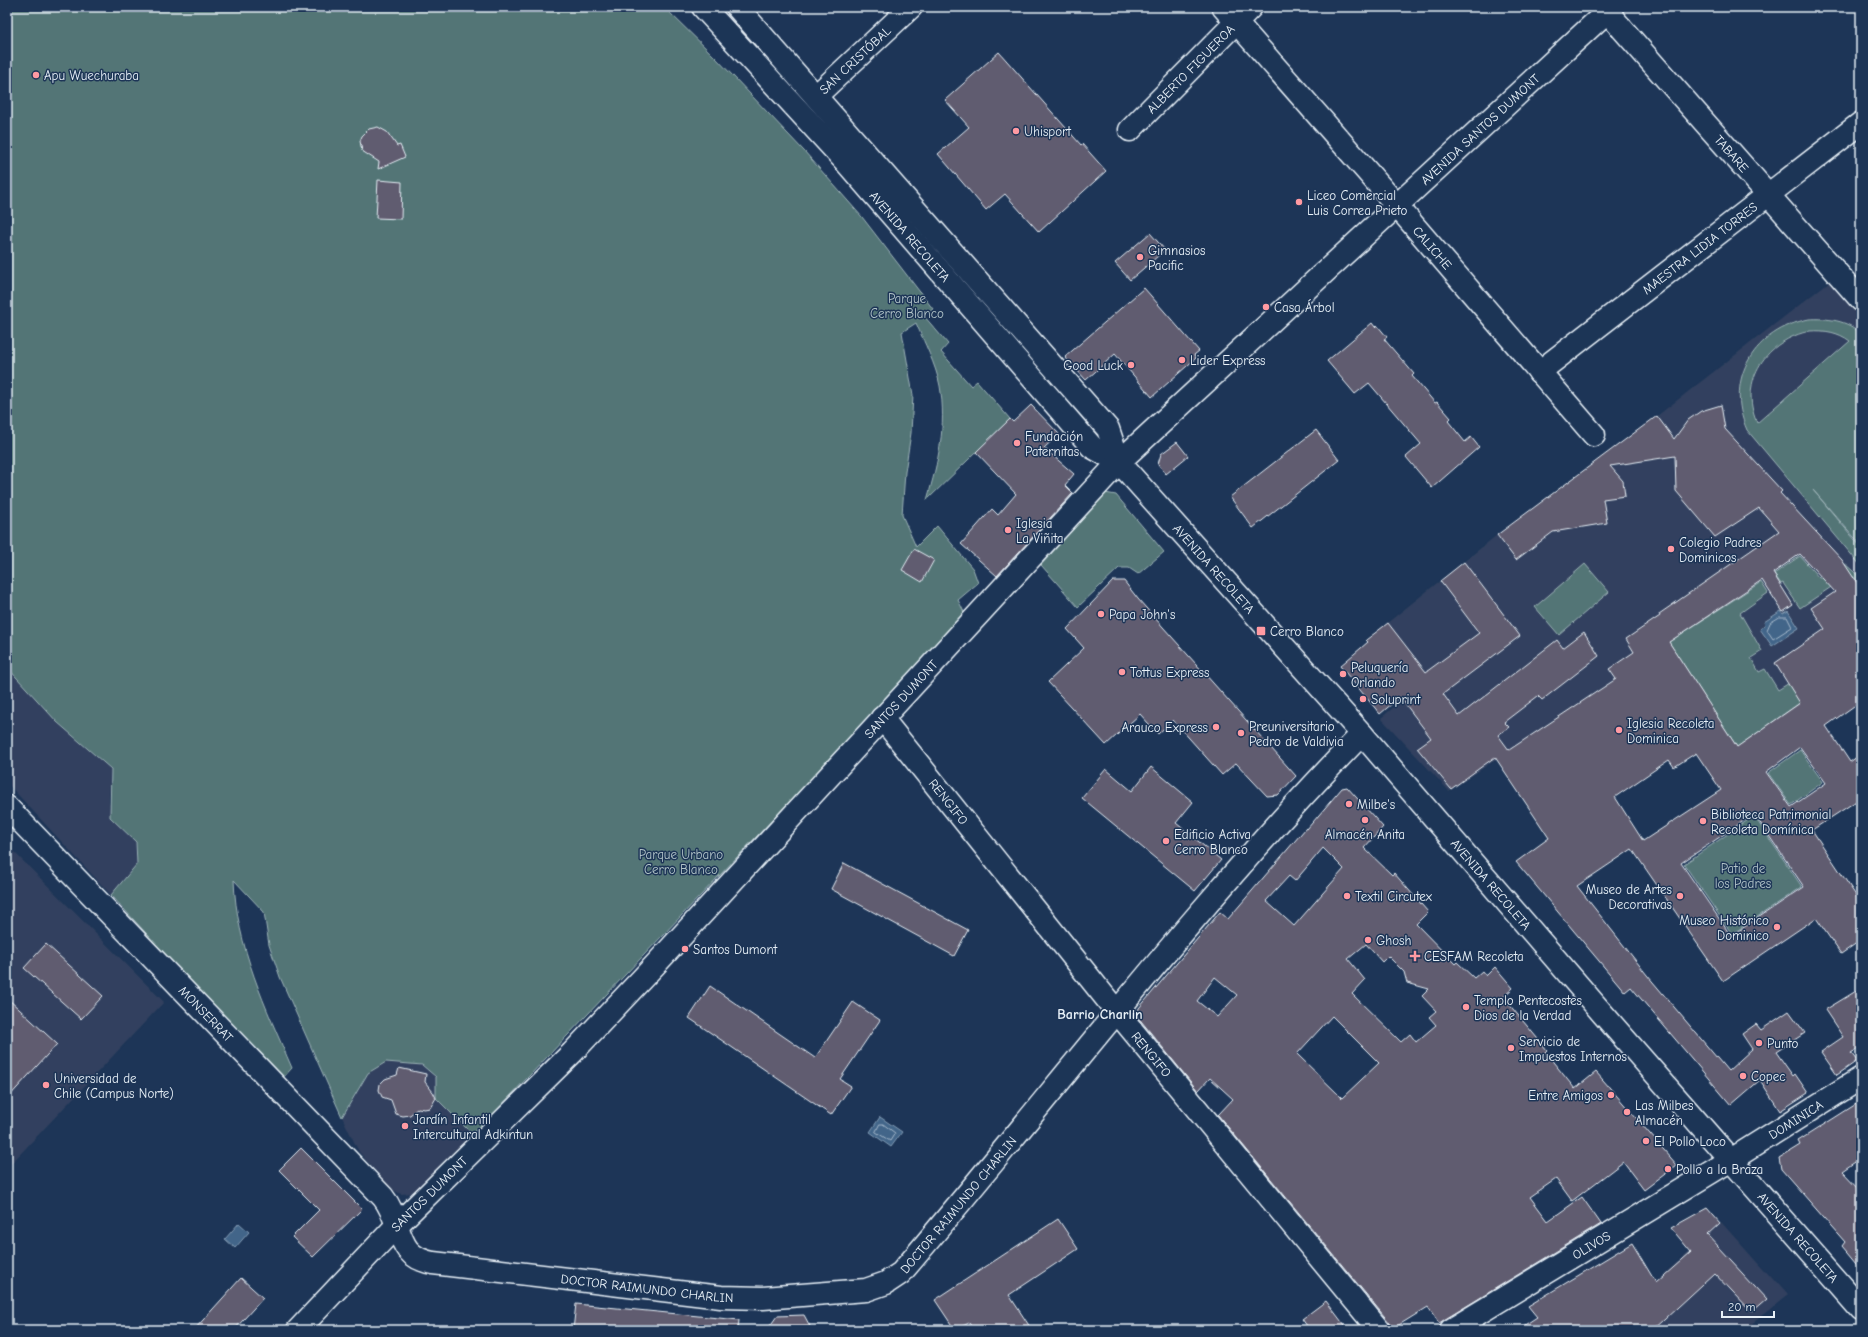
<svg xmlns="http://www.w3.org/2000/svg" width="1868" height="1337" font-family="'Comic Neue',sans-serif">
<rect width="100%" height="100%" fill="#1d3557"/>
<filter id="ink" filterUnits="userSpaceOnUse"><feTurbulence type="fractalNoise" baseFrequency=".025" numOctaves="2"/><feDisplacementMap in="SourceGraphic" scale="8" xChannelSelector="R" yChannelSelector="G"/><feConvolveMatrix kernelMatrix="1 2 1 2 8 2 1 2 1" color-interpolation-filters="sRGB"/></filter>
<g filter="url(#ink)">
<g fill="#31405e">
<polygon points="1830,281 1861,317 1861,660 1737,747 1654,620 1635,652 1609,669 1616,679 1449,791 1381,718 1407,696 1366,640 1497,535 1657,416"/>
<polygon points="7,667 57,722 111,769 109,802 114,820 136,842 137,864 111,895 7,783"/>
<polygon points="7,845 164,1002 7,1168"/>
<polygon points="386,1061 422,1065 436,1077 436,1098 473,1135 415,1193 401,1194 391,1189 359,1152 342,1117 368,1073"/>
<polygon points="1721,1222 1787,1296 1744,1330 1625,1330 1615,1319"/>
</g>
<g fill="#527576" stroke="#9db3b7" fill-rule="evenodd">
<path d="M7,7H664L716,58L804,151L862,217L933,309L924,316L948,344L941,352L971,386L977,381L1010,419L927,500C938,462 947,426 940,386C936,365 924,342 916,323L902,332L913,395L911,433L905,472L902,515L916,547L937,526L973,569L978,583L958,600L966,616L473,1135L436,1098V1077L422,1065L386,1062L368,1073L342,1117L280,977L269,945L264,912L234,880C236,946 266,1008 292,1068L281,1080L111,895L137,864L136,842L110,817L111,769L57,722L7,667Z"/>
<path d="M1809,319C1827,318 1848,320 1861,334V545L1813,490L1861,547V566L1747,430C1724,378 1755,330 1809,319ZM1810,331C1825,330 1838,332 1850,341L1757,423C1738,380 1767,340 1810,331Z"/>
<polygon points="1105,493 1116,495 1164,552 1138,574 1129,568 1119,568 1078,607 1041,565"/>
<polygon points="1800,556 1819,578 1834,577 1845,564 1861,578 1861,587 1854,577 1849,575 1800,608 1783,583 1781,584 1774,574"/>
<polygon points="1585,564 1609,592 1559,635 1535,607"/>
<polygon points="1761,582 1768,593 1740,613 1762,651 1751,658 1759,672 1765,669 1778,690 1861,638 1861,660 1737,747 1669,642"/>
<polygon points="1800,750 1823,782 1791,805 1768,773"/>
<polygon points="1754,816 1802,887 1732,934 1684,864"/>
</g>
<g fill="#426589" stroke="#849db5">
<polygon points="1781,611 1783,614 1788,611 1799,628 1772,646 1760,629 1765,625 1764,622"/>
<polygon points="880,1117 902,1132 891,1147 870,1132"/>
<polygon points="239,1223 249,1232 235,1248 225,1239"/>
</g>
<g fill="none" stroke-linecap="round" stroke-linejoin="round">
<g stroke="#a6b9cc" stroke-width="1">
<polygon points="1780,617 1787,617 1792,627 1773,639 1767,630 1770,623"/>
<polygon points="880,1124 883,1124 895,1133 890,1141 876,1132"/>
</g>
</g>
<g fill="#605b6f" stroke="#e8f1f8" fill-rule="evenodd">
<polygon points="999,52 1081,145 1082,144 1106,171 1039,232 1005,194 986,210 938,154 969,127 945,100"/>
<polygon points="378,127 387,132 397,146 400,145 405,157 378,169 379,162 362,151 360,141 362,136 369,129"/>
<polygon points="378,180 402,182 401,219 376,218"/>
<polygon points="1150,233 1165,250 1130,280 1115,263"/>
<polygon points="1144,288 1199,351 1194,355 1196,358 1152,397 1115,354 1086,380 1065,357"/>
<polygon points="1372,323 1375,327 1377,325 1387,337 1384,339 1414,374 1412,376 1435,403 1437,402 1451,418 1448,421 1465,442 1471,437 1479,447 1432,488 1406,457 1421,444 1369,383 1355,394 1327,361"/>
<polygon points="1031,405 1059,434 1044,448 1074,474 1065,485 1073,493 997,576 961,544 992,509 998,515 1016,494 976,452 1010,419 1013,422"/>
<path d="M1721,405L1725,429L1782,491L1780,493L1842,560L1861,589V701L1826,726L1850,762L1861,754V798L1812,830L1861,903V940L1841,954L1816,918L1723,981L1632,849L1577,886L1647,975L1728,1071L1752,1049L1742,1034L1756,1024L1761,1030L1789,1011L1805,1033L1776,1052L1793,1076L1795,1074L1808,1093L1780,1111L1760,1080L1731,1105L1631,987L1625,992L1516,862L1549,838L1495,757L1451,789L1417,748L1431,738L1400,697L1380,714L1340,666L1368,642L1366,640L1388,623L1426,672L1479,633L1440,581L1464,562L1520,636L1443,694L1459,716L1557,640L1563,648L1584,632L1599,656L1542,700L1538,696L1504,722L1509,727L1498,735L1509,750L1616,679L1609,669L1634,652L1626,639L1660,616L1659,614L1779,531L1759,508L1715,537L1676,491L1675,456L1610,466L1623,481L1625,496L1603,499L1607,523L1553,532L1516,560L1497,535L1657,416L1674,439L1688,420L1701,411ZM1800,554L1835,592L1811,608L1825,629L1775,663L1800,703L1737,747L1669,642L1762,580L1783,612L1793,605L1773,573ZM1800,747L1826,783L1791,807L1766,772ZM1696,753L1721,790L1643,841L1615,797L1669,760L1674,767ZM1754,814L1804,887L1731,936L1681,863Z"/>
<polygon points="1316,430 1339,460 1253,528 1230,497"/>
<polygon points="1177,442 1188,456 1166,474 1158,464 1161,454"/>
<polygon points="914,549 934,560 922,582 902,570"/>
<polygon points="1113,581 1124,581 1138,599 1296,776 1278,795 1267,796 1236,763 1222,775 1173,720 1158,734 1140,714 1106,745 1048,682 1084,648 1067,629"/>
<polygon points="1151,767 1193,802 1176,823 1221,860 1195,891 1082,798 1106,769 1132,791"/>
<path d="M1347,787L1383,827L1364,848L1392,875L1394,873L1428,912L1416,924L1455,964L1457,962L1474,978L1482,971L1486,976L1495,967L1513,988L1503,997L1547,1050L1545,1052L1575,1089L1596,1072L1677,1165L1644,1190L1623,1162L1572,1201L1556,1179L1530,1197L1548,1221L1582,1197L1601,1224L1439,1323L1428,1307L1394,1328L1218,1115L1233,1099L1210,1078L1198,1091L1137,1016L1139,1008L1220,912L1228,919L1306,828L1307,829L1342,788ZM1323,848L1344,869L1294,926L1266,901L1289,876L1295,881ZM1366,944L1382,962L1388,956L1404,972L1407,983L1429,989L1422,996L1436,1011L1429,1017L1436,1025L1416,1042L1410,1034L1401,1042L1352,994L1365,980L1348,959ZM1215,977L1237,995L1217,1017L1197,1001ZM1332,1016L1379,1063L1342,1098L1297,1054Z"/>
<polygon points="844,863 968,930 954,956 831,889"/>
<polygon points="46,944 103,996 81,1019 24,968"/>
<polygon points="710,986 815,1058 853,1002 880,1020 840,1079 851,1086 831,1115 689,1018"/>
<polygon points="1861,988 1861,1047 1851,1053 1857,1061 1837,1075 1821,1052 1843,1037 1825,1010"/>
<polygon points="7,998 57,1044 7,1099"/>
<polygon points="399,1068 426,1074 425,1082 433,1092 436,1098 430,1108 424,1109 418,1108 410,1115 403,1116 396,1114 391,1100 382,1097 379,1090 380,1084 385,1079 397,1075"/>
<polygon points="1861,1101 1861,1158 1842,1171 1861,1191 1861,1269 1842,1246 1845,1242 1781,1169 1779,1158 1800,1145 1798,1141"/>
<polygon points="301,1148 362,1209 313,1257 292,1237 319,1210 279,1170"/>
<polygon points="1707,1208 1720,1223 1707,1235 1766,1299 1751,1312 1714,1273 1652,1330 1517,1330 1537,1317 1528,1306 1632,1243 1656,1283 1691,1252 1671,1228"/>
<polygon points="1058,1219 1078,1249 1009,1295 1032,1330 974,1330 969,1323 955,1330 935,1300"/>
<polygon points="241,1278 263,1298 234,1330 194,1330"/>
<polygon points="1326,1301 1348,1330 1310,1330 1302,1319"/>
<polygon points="576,1304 739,1320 738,1330 573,1330"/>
<polygon points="804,1315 812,1330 767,1330 777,1316"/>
</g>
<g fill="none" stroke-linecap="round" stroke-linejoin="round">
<defs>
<g id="minor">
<path id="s1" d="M1223,7L1379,185L1594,435"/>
<path id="s2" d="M1603,7L1861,300"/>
<path id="s3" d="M816,96L911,7"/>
<path id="s4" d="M1130,130L1251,7"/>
<path id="s5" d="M1539,372L1861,123"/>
<path id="s6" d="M882,718L1117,1012L1379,1330"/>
<path id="s7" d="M7,807L383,1197C404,1223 393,1256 433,1263L721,1297L763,1298L866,1290L886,1283L901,1273C1054,1093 1197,903 1362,734"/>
<path id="s8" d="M1451,1330L1731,1160L1861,1078"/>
</g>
<g id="major">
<path id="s9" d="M703,7L845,161L1092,447L1119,462L1362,734L1603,1014L1861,1309"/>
<polyline points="737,7 1108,429 1119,462"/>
<path id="s10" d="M298,1330L397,1225L572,1053L654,966L1119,462L1612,7"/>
</g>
</defs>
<use href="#minor" stroke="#e8f1f8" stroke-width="25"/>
<use href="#major" stroke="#e8f1f8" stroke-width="25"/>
<use href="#minor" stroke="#1d3557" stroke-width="22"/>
<use href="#major" stroke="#1d3557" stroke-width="22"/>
</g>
</g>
<g fill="#ff9aa2" stroke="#1d3557" stroke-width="1.5">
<circle cx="36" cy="75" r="4"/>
<circle cx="1016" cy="131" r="4"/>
<circle cx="1299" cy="202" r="4"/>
<circle cx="1140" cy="257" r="4"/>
<circle cx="1266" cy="307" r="4"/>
<circle cx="1182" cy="360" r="4"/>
<circle cx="1131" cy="365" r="4"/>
<circle cx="1017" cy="443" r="4"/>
<circle cx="1008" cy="530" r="4"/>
<circle cx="1671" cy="549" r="4"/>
<circle cx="1101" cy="614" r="4"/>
<rect x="1256" y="626" width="10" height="10" rx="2"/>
<circle cx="1122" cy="672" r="4"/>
<circle cx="1343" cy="674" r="4"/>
<circle cx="1363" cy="699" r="4"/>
<circle cx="1216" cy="727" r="4"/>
<circle cx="1619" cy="730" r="4"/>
<circle cx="1241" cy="733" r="4"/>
<circle cx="1349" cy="804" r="4"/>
<circle cx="1365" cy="820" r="4"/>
<circle cx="1703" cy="821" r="4"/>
<circle cx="1166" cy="841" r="4"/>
<circle cx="1347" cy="896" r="4"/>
<circle cx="1680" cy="896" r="4"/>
<circle cx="1777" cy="927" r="4"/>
<circle cx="1368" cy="940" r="4"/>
<circle cx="685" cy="949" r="4"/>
<path d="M1413 950h4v4h4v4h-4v4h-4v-4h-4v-4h4z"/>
<circle cx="1466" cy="1007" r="4"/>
<circle cx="1759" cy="1043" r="4"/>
<circle cx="1511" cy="1048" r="4"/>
<circle cx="1743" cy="1076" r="4"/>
<circle cx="46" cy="1085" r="4"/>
<circle cx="1611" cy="1095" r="4"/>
<circle cx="1627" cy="1112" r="4"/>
<circle cx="405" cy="1126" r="4"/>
<circle cx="1646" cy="1141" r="4"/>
<circle cx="1668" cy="1169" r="4"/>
</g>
<g text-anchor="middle" stroke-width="3" stroke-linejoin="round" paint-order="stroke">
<g font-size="13" fill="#e8f1f8" stroke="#1d3557">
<text dy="5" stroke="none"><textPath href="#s3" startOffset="53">SAN CRISTÓBAL</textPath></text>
<text dy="5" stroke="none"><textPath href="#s4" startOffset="86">ALBERTO FIGUEROA</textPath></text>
<text dy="5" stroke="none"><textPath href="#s10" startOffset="1686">AVENIDA SANTOS DUMONT</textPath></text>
<text dy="5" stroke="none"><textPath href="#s2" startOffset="195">TABARE</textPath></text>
<text dy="5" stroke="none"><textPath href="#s9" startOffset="309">AVENIDA RECOLETA</textPath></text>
<text dy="5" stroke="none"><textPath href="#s1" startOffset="319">CALICHE</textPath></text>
<text dy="5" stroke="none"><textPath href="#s5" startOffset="203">MAESTRA LIDIA TORRES</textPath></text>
<text dy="5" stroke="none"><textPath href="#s9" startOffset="761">AVENIDA RECOLETA</textPath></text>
<text dy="5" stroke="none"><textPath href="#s10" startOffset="873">SANTOS DUMONT</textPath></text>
<text dy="5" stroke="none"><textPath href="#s6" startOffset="107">RENGIFO</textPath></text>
<text dy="5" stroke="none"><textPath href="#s9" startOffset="1181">AVENIDA RECOLETA</textPath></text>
<text dy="5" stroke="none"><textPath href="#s7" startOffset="287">MONSERRAT</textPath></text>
<text dy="5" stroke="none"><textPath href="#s6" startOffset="431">RENGIFO</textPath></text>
<text dy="5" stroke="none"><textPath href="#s8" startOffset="404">DOMINICA</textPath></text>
<text dy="5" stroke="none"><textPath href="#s10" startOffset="189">SANTOS DUMONT</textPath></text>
<text dy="5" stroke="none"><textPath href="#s7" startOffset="1193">DOCTOR RAIMUNDO CHARLIN</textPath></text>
<text dy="5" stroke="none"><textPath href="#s9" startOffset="1649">AVENIDA RECOLETA</textPath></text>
<text dy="5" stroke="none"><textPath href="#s8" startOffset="164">OLIVOS</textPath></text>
<text dy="5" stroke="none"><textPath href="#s7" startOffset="845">DOCTOR RAIMUNDO CHARLIN</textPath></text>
</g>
<g font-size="13" fill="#e8f1f8" stroke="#1d3557" text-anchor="start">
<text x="44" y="80">Apu Wuechuraba</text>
<text x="1024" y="136">Uhisport</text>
<text x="1307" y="200">Liceo Comercial<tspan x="1307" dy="15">Luis Correa Prieto</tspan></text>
<text x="1148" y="255">Gimnasios<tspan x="1148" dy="15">Pacific</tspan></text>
<text x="1274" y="312">Casa Árbol</text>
<text x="1190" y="365">Lider Express</text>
<text x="1123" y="370" text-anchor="end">Good Luck</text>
<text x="1025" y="441">Fundación<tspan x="1025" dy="15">Paternitas</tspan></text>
<text x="1016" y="528">Iglesia<tspan x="1016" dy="15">La Viñita</tspan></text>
<text x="1679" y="547">Colegio Padres<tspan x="1679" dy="15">Dominicos</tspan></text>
<text x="1109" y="619">Papa John's</text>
<text x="1270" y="636">Cerro Blanco</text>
<text x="1351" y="672">Peluquería<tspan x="1351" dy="15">Orlando</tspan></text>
<text x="1130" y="677">Tottus Express</text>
<text x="1371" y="704">Soluprint</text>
<text x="1627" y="728">Iglesia Recoleta<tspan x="1627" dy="15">Dominica</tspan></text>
<text x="1249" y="731">Preuniversitario<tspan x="1249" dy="15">Pedro de Valdivia</tspan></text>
<text x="1208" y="732" text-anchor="end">Arauco Express</text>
<text x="1357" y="809">Milbe's</text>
<text x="1711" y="819">Biblioteca Patrimonial<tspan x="1711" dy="15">Recoleta Domínica</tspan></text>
<text x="1174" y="839">Edificio Activa<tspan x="1174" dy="15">Cerro Blanco</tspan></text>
<text x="1365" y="839" text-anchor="middle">Almacén Anita</text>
<text x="1672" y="894" text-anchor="end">Museo de Artes<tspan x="1672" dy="15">Decorativas</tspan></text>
<text x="1355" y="901">Textil Circutex</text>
<text x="1769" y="925" text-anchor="end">Museo Histórico<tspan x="1769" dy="15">Dominico</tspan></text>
<text x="1376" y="945">Ghosh</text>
<text x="693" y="954">Santos Dumont</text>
<text x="1424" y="961">CESFAM Recoleta</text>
<text x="1474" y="1005">Templo Pentecostes<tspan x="1474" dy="15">Dios de la Verdad</tspan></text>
<text x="1519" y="1046">Servicio de<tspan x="1519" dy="15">Impuestos Internos</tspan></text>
<text x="1767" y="1048">Punto</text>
<text x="1751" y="1081">Copec</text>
<text x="54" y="1083">Universidad de<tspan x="54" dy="15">Chile (Campus Norte)</tspan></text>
<text x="1603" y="1100" text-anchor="end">Entre Amigos</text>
<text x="1635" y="1110">Las Milbes<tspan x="1635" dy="15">Almacén</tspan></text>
<text x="413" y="1124">Jardín Infantil<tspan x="413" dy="15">Intercultural Adkintun</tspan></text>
<text x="1654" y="1146">El Pollo Loco</text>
<text x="1676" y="1174">Pollo a la Braza</text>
</g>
<g font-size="13" fill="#b4c6ca" stroke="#1d3557">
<text x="907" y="303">Parque<tspan x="907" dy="15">Cerro Blanco</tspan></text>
<text x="681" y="859">Parque Urbano<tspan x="681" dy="15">Cerro Blanco</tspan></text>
<text x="1743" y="873">Patio de<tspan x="1743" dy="15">los Padres</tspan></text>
</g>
<g font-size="14" font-weight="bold" fill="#e8f1f8" stroke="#1d3557">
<text x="1100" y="1019">Barrio Charlin</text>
</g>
</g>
<rect width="1868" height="1337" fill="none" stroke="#1d3557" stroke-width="24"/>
<rect x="12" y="12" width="1844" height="1313" fill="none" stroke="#e8f1f8" stroke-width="1.5" filter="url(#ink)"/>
<path d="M1722 1311v6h52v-6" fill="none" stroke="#e8f1f8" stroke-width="2"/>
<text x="1728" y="1311" font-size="12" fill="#e8f1f8" stroke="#1d3557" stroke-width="3" paint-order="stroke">20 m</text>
</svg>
